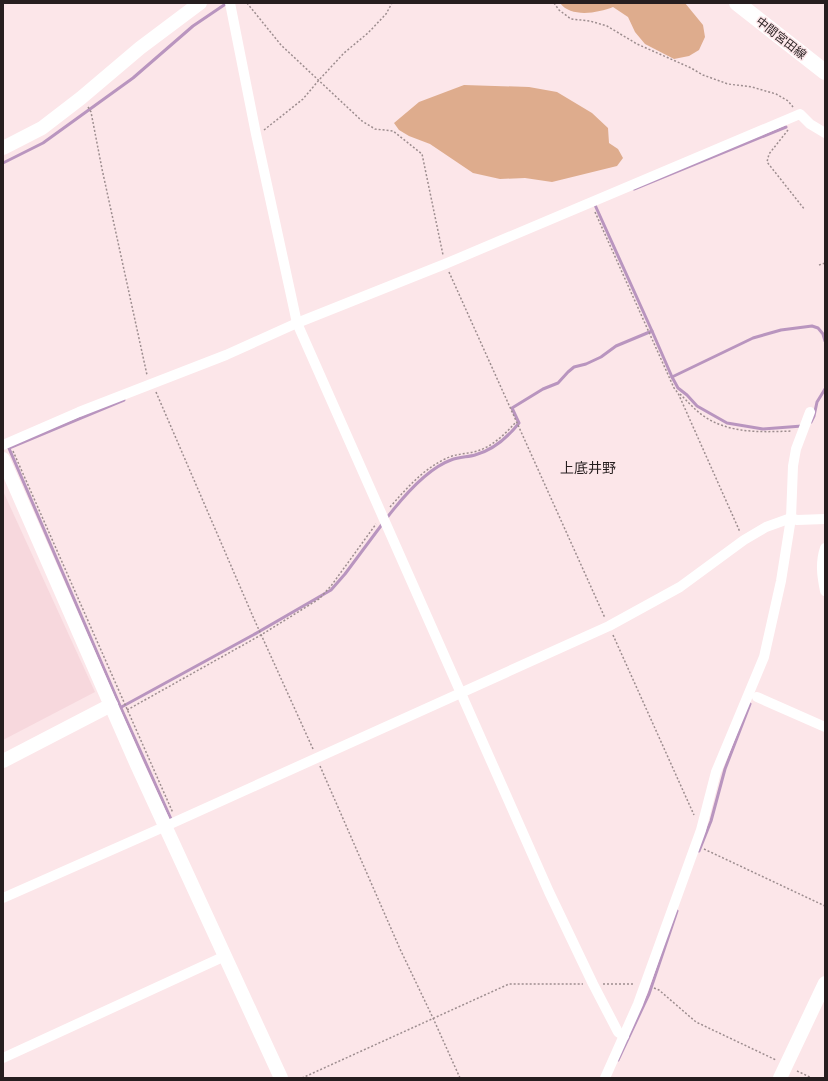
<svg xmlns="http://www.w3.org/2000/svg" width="828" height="1081" font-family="Figtree,'Noto Sans JP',sans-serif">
<rect width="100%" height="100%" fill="#fce6e9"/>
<polygon fill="#f7d8dd" points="3,491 95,692 3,740"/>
<g fill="#deac8d">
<path d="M560,3H685L703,25L705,37L699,50L689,56L674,59L645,44L635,32L628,17L613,7C598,13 571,18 560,3Z"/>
<polygon points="464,85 529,87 557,92 592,113 608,128 609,143 618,149 623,158 617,166 552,182 525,178 500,179 473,173 430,144 409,136 399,130 394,123 419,102"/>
</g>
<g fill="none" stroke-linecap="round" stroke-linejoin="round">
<g stroke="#b995bf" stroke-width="3">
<polyline points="3,163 43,143 133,78 193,26 227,3"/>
<polyline points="634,189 786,127"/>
<polyline points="595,205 652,331"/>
<polyline points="672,377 753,338 781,330 812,326 818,328 823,334 825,341"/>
<polyline points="811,422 814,416 817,402 825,389"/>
<polyline points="8,446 121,708 171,819"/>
<polyline points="9,448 124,400"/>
<path d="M386,519C402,498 426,469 451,460C459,457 468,457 475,455C493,450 508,437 519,423L512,408L543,389L558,383L568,372L574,367L586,364L601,357L616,346L652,331L672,377L678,388L687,395L697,406L727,423L763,429L802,426"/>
<polyline points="116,710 253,635 331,590 345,574 383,523"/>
<polyline points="699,851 711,821 725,769 750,704"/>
<polyline points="618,1060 649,994 677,911"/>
</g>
<g stroke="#9d8d8f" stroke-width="1.5" stroke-dasharray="2 2" stroke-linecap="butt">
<polyline points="247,3 281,45 362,121 375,129 393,131 422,154 443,255"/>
<polyline points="554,3 559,10 571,19 590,21 607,26 637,44 691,68 703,75 728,84 752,87 776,94 788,101 793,107"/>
<polyline points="88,107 91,112 102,169 147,375"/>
<polyline points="264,130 303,99 319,80 344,53 368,33 386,14 392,3"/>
<polyline points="788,130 769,154 767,162 805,210"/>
<polyline points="595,212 674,388 678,393 740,532"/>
<polyline points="819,265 825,263"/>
<polyline points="449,272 605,618"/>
<polyline points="156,392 254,619 313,749"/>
<path d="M680,394C688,402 696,411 705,417C731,434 763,432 792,431"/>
<polyline points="13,451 173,813"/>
<path d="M390,507C407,488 423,469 447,458C458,453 470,454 480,450C494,445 506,433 516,422"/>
<polyline points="613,635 694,815"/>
<polyline points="127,710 261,635 319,599 331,586 376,524"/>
<polyline points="320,766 400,949 433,1018 460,1078"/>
<polyline points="704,849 825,906"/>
<polyline points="603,984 635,984"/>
<polyline points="654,988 659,990 696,1022 776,1060"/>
<polyline points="797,1071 812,1078"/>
<polyline points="302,1078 509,984 583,984"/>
</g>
<g stroke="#fff" stroke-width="10">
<polyline points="230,3 256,134 297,323 549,892 593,984 618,1032 624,1036"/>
<polyline points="3,445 79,412 226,355 297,323 445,264 800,114 810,124 825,133"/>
<path d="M825,548C820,563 822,576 825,591"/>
<polyline points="757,697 825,727"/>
<polyline points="3,898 166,826 609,626 680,587 744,540 766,527 791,518 797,520 825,519"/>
<polyline points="3,1058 225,956"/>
<polyline points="605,1078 638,1004 701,830 716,772 764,657 781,581 791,518 793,466 796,449 810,412"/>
</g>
<g stroke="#fff" stroke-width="14">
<polyline points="3,148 42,128 81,98 140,48 200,3"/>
<polyline points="3,459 137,765 281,1078"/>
<polyline points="3,761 111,705"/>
<polyline points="780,1078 825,983"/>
</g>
<polyline stroke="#fff" stroke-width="16" points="737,3 825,72"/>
</g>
<g text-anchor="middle" stroke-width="3" stroke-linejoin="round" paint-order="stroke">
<g font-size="12" fill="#261e1f" stroke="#fce6e9">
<text transform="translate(781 38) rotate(38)" y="4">中間宮田線</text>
</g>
<g font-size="14" fill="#261e1f" stroke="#fce6e9">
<text x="588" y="473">上底井野</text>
</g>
</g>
<rect width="828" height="1081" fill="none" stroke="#261e1f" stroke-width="8"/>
</svg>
